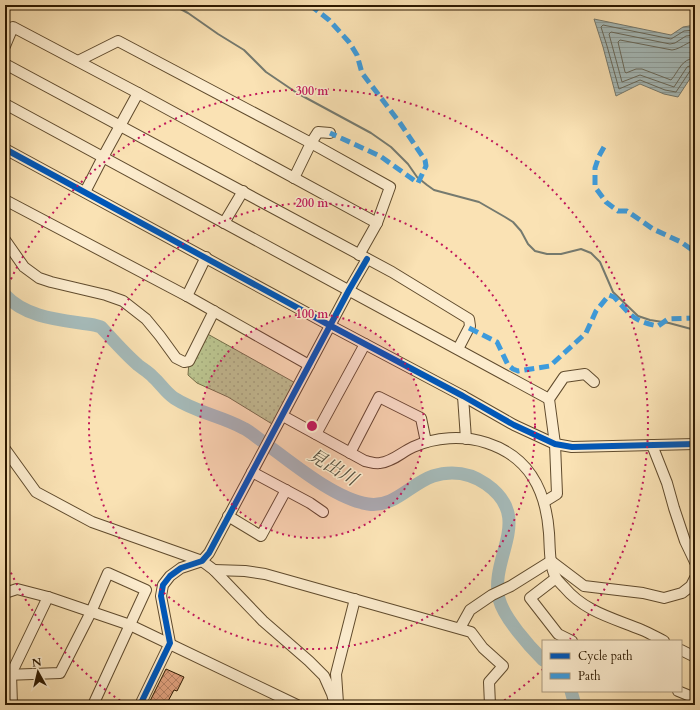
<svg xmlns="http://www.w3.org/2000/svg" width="700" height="710" font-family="Cardo,'Noto Serif JP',serif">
<defs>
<pattern id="park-dots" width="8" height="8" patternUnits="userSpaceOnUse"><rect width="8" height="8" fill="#bbc48f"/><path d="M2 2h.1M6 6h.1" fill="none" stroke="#a1a87a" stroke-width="1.8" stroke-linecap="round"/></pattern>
<pattern id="water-rules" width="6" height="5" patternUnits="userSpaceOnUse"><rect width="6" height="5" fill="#a5bab9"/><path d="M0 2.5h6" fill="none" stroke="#8e9f9d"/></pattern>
<pattern id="building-cross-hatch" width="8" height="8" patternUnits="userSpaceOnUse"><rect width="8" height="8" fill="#e0a17e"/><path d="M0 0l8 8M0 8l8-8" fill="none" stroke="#b68265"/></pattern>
</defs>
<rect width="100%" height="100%" fill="#fae2b4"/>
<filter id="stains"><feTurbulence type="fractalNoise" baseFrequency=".005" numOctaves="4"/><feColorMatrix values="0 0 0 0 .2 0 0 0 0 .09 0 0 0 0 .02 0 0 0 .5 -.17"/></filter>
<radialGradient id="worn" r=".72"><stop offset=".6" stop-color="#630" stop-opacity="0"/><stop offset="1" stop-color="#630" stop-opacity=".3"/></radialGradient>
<polygon fill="url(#park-dots)" stroke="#746e48" points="204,332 299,385 277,427 228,397 197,383 188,375 189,361"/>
<polygon fill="url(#water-rules)" stroke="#757a6f" points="594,19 671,35 683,27 695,25 695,71 678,97 664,94 640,84 616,96 603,47"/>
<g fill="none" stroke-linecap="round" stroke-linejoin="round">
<g stroke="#696a5c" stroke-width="1">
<polyline points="695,30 684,31 671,39 603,25 601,27 607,46 619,89 640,80 665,90 676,92 690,71 695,69"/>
<polyline points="695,35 686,36 675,43 670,44 611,32 609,34 622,82 640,75 674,87 687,67 695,64"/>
<path d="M695,41C686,42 681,49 672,50L620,40L618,42L625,72L626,73L636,69H642L671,80C679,71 681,59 695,58"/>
</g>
<g stroke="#757a6f" stroke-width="2">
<polyline points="78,5 79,5"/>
<polyline points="173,5 188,13 218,34 244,50 266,72 297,93 371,133 391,147 408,164 417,177 427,185 434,190 479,202 505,217 513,222 521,231 528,244 535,251 547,254 561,254 581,249 591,253 600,262 613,292 638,316 650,320 669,323 695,330"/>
</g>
<g stroke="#a5bab9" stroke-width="13">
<path d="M5,295C27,319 64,320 94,325L101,327C113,340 125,354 138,365C143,369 149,372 153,377C160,383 166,393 174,398C195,412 221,416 243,428C250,431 256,437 262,441C290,461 334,499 368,504C394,508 410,484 433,476C439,474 446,473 452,473C465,473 476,477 486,484C535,518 489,557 499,599C504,618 529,646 543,660"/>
<polyline points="571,691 575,705"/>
</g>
</g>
<polygon fill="url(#building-cross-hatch)" stroke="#2d1900" points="166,669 184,677 177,691 174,690 166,705 148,705"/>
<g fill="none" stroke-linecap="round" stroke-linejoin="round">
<defs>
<g id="minor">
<polyline points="5,46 13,27 138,93 377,223"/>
<polyline points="78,61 118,41 311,143 390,187 377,223 359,255"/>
<polyline points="5,64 392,272 469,319 470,326 458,349"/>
<polyline points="5,104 549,399"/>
<polyline points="5,149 331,326 463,396 514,425 555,444 572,447 695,444"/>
<polyline points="294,178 311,143 318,132 330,133"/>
<polyline points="85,192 103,157 138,93"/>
<polyline points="5,200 187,296 309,365"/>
<polyline points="224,223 243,191"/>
<polyline points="5,240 24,267 39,278 51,282 106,295 123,301 146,319 160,336 176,358 184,362 189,361 214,311"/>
<polyline points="187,296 206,257"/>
<polyline points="463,396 466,439"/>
<path d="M283,416L365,461C370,462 376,464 380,463C392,462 402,452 413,447C435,437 463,435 487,443C530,457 546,491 549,533C550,548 549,565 556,578C558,581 561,584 564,587C585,612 613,618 642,630C649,633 656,637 664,641"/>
<polyline points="316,434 365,344"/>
<polyline points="652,445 667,483 674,508 685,541 695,562"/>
<polyline points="5,449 36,492 92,522 202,561 214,570 263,621 309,661 324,676 332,694 335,705"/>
<polyline points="350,453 379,397 421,418 426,442"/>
<polyline points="252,472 310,503 323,512"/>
<polyline points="544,502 557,494 555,444 549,399 564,377 585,374 594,382"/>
<polyline points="228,516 261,536 286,490"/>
<polyline points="551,561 584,586 643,593 664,598 682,593 691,586 695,578"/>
<polyline points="214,570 245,571 265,574 471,632 483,648 503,666 489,682 490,705"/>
<polyline points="556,578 530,598 558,634 572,641"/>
<polyline points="5,593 17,589 48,597 130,625 297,705"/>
<polyline points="460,628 470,610 492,595 511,586 551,561"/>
<polyline points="681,650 695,657"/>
<polyline points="5,675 60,673 91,612 108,573 146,590 93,705"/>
<polyline points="678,691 695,698"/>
<polyline points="338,703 336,674 355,599"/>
<polyline points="12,705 11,674 48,597"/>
<polyline points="140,705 170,643 161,596 163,585 170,576 181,568 202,561 209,553 349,290 367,259"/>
</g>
</defs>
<use href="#minor" stroke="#604b2d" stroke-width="12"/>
<use href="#minor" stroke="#fcecce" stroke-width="10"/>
<g stroke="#3d9bdc" stroke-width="5" stroke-dasharray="10 5" stroke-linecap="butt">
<polyline points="310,5 329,20 349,42 357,55 362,73 400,123 425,160 426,166 418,183 380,156 330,133"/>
<polyline points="604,147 599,156 595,168 595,187 606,202 618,211 627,211 653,229 681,242 695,252"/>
<path d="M469,328L497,342L508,365L513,369L518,371L550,366L586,333L596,311L609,295L614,297C631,315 632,321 658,326L668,319L695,318"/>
</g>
<defs>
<g id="cycleway">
<polyline points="5,149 331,326 463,396 514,425 555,444 572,447 695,444"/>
<polyline points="140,705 170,643 161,596 163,585 170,576 181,568 202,561 209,553 349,290 367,259"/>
</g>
</defs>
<use href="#cycleway" stroke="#fcecce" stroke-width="8"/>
<use href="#cycleway" stroke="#0057b8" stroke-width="6"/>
</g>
<circle cx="312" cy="426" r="112" fill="#c2185b" fill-opacity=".12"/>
<g fill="none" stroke="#c2185b" stroke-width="2" stroke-dasharray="2 4">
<circle cx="312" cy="426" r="112"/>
<circle cx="312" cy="426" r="223"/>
<path d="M543 669A335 335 0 0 1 499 704M125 704A335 335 0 0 1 6 562M6 290A335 335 0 1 1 570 639"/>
</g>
<g text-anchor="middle" stroke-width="3" stroke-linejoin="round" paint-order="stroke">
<g font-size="18" font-style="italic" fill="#575141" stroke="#fcecce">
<text transform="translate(333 467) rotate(31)" y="6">見出川</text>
</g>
</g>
<circle cx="312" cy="426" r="6" fill="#c2185b" stroke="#fcecce" stroke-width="2"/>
<g font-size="12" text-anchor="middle" font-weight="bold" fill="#c2185b" stroke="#fcecce" stroke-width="3" stroke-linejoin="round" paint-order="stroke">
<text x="312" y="95">300 m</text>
<text x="312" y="207">200 m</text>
<text x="312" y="318">100 m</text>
</g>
<rect width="700" height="710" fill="none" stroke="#fae2b4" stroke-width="20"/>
<rect x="6" y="6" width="688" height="698" fill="none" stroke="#2d1900" stroke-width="2"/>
<rect x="10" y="10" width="680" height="690" fill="none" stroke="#2d1900"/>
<rect x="542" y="640" width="140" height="52" fill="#fcecce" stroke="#a9987c"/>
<rect x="550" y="653" width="20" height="6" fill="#0057b8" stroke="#a9987c"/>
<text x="578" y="660" font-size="12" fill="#2d1900">Cycle path</text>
<rect x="550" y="673" width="20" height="6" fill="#3d9bdc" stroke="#a9987c"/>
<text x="578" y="680" font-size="12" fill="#2d1900">Path</text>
<g transform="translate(38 672) rotate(352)" stroke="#fcecce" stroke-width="3" paint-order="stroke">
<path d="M0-3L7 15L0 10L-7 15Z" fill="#2d1900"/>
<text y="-6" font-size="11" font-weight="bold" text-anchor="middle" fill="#2d1900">N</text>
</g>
<rect width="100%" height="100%" filter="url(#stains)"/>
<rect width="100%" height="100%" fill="url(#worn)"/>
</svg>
